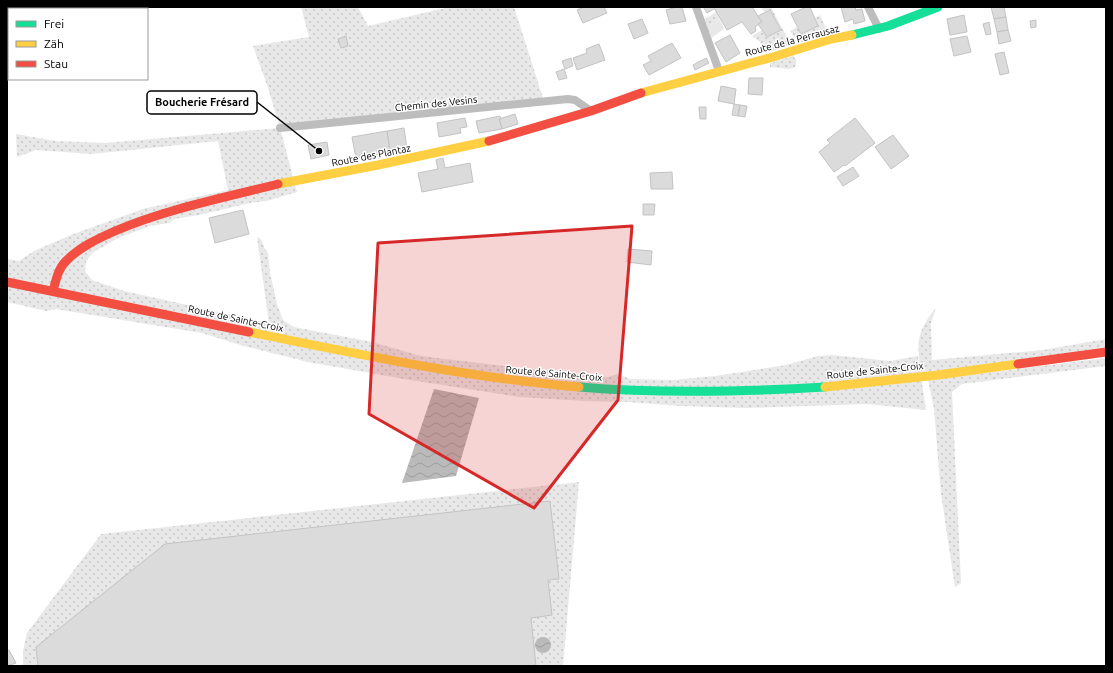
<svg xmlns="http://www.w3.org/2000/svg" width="1113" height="673" font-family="Ubuntu,sans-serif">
<defs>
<pattern id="grass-dots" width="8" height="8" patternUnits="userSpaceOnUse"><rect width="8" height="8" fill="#e8e8e8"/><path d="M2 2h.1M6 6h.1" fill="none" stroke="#c5c5c5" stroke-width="1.8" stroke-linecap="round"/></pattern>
<pattern id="water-waves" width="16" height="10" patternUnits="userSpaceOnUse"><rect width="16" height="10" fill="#bababa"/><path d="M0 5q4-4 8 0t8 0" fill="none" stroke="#9e9e9e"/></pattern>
</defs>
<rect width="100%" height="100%" fill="#fff"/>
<g fill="url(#grass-dots)">
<polygon points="301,7 358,7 368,26 449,7 514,7 544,101 280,128 268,88 253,46 309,37"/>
<polygon points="761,7 771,7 789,41 786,47 765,53 760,42 752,36 762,30 767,37 781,30 770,10 765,13"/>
<polygon points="716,12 720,20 707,27 705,19"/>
<polygon points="820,15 829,35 802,42 794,37 790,31 797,27 801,34 818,26 815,18"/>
<path d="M793,56C797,60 797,62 795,67L789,69L770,67V63Z"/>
<polygon points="280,128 297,192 267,201 250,203 199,215 174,219 169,223 150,226 118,238 92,253 86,262 85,271 92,280 124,291 269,323 257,237 261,239 265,249 268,253 270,273 277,304 283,320 294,327 372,342 421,356 569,374 608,377 618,374 630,379 673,380 716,376 786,365 818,356 832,355 890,361 918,356 926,410 867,404 745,408 680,406 628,402 584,401 520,397 404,379 308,362 244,346 202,333 56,309 46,311 7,302 7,259 19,261 34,251 71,235 143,209 228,190 218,141 91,154 36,150 17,157 16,134 55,141 106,143"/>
<path d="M936,308L931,323L932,360L1043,350L1106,339V347L921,374C917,344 915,333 936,308Z"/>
<polygon points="1106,358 1106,366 962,384 952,392 961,583 955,587 941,494 934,409 928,380"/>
<polygon points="579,482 563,666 23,666 23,651 27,633 101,534"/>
</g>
<polygon fill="#e8e8e8" points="720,20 724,29 711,38 707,27"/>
<g fill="url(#water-waves)">
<polygon points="434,389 479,398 456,476 402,483"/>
<circle cx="543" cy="645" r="8"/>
</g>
<g fill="#dbdbdb" stroke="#c3c3c3">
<polygon points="584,7 604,7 607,13 583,23 577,10"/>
<polygon points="677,7 682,7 686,21 670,24 666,10"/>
<polygon points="703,7 717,7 707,13"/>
<polygon points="717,7 752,7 762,22 755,27 756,31 751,34 742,22 727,30 714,8"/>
<polygon points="806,7 810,7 818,26 801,34 791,14"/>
<polygon points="841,7 855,7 856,10 862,9 865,21 854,24 853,19 845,22"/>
<polygon points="991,7 1004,7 1006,17 994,19"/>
<polygon points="770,10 781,30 767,37 758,24 762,22 758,16"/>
<polygon points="964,15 967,32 950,35 947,19"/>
<polygon points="1006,17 1008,30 997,32 994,19"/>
<polygon points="642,19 648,33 634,39 628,24"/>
<polygon points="1036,20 1036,27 1031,28 1030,21"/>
<polygon points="989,22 991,34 986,35 983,24"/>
<polygon points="1008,30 1011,41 999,44 997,32"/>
<polygon points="730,35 740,53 726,62 715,43"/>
<polygon points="346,36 348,46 341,48 338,39"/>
<polygon points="967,36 971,52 954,56 950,39"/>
<polygon points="672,43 681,58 649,75 643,65 651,61 648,56"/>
<polygon points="599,44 605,60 577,70 573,58 587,53 586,49"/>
<polygon points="1004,52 1009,73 1000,75 995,54"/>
<polygon points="571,58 573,66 565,69 562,61"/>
<polygon points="706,58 709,63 695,70 693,65"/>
<polygon points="564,69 567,78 559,80 556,72"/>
<polygon points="749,78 763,78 762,95 748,94"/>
<polygon points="721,86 736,89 734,104 718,101"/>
<polygon points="734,104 740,105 738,116 732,115"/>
<polygon points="740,105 747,106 745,117 738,116"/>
<polygon points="699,107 706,107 706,119 700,119"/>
<polygon points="515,114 518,124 502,129 499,119"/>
<polygon points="500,116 501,119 499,119 502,129 479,133 476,121"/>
<polygon points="465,118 467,127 460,128 461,133 439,137 437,123"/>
<polygon points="855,118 875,143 845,166 844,165 834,172 819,152 830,143 827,140"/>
<polygon points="404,128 407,149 390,152 387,131"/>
<polygon points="387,131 390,152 356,158 352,137"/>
<polygon points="893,135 909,156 891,169 875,147"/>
<polygon points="327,142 329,155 311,159 308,145"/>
<polygon points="443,158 445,168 470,163 473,182 422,192 418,173 438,169 436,160"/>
<polygon points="853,167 859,176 843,186 837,177"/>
<polygon points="672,172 673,189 651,189 650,173"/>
<polygon points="643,204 655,204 654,215 643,215"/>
<polygon points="243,210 249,234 215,243 209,218"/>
<polygon points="628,249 652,251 651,265 627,262"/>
<polygon points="550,501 559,579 548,580 552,615 531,618 536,666 38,666 36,647 165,544"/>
<polygon points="9,650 16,663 7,666 7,651"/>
</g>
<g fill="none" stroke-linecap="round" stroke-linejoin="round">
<g stroke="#bdbdbd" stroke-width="8">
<polyline points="696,7 719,71"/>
<polyline points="868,7 879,29"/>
<polyline points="280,128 568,99 575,100 591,111"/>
</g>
<g stroke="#16e098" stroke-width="9">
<polyline points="852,35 888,26 938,7"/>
<path d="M579,387C662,394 743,392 825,387"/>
</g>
<g stroke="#ffcf43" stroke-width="9">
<polyline points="641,93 773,57 831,39 852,35"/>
<polyline points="278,184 378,165 489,141"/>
<path d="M249,332C359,354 468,378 579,387"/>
<polyline points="825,387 938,375 1018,364"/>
</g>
<g stroke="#f24e42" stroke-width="9">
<polyline points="489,141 591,111 641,93"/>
<polyline points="7,282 249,332"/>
<path d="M53,291C56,280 58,269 66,261C80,247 97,239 115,231C167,209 223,198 278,184"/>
<polyline points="1018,364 1106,352"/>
</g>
</g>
<path fill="#d62828" fill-opacity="0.2" stroke="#d62828" stroke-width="3" stroke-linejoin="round" d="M632,226L618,400L534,508L369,414L378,243Z"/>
<g text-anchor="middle" stroke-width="3" stroke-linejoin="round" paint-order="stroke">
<g font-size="10" fill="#000" stroke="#fff">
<text transform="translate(792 40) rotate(-15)" y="4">Route de la Perrausaz</text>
<text transform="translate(436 103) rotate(-6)" y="4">Chemin des Vesins</text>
<text transform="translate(371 155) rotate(-11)" y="4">Route des Plantaz</text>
<text transform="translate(236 318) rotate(12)" y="4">Route de Sainte-Croix</text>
<text transform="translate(875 370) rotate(-6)" y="4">Route de Sainte-Croix</text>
<text transform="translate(554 373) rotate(5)" y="4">Route de Sainte-Croix</text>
</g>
</g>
<path fill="none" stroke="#000" stroke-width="1.5" d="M319 151L257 102"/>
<circle fill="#000" stroke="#fff" stroke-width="1.5" cx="319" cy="151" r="4"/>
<rect fill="#fff" stroke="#000" stroke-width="1.5" x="147" y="91" width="110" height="23" rx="4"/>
<g font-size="11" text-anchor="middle" font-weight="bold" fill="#000">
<text x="202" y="106">Boucherie Frésard</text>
</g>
<rect width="1113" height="673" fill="none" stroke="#000000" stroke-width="16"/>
<rect x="8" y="8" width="140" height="72" fill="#ffffff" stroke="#999999"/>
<rect x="16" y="21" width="20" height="6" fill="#16e098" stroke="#999999"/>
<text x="44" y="28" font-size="12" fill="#000000">Frei</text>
<rect x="16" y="41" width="20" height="6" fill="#ffcf43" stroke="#999999"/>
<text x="44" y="48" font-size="12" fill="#000000">Zäh</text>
<rect x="16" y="61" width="20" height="6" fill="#f24e42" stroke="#999999"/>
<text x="44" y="68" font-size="12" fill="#000000">Stau</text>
</svg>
